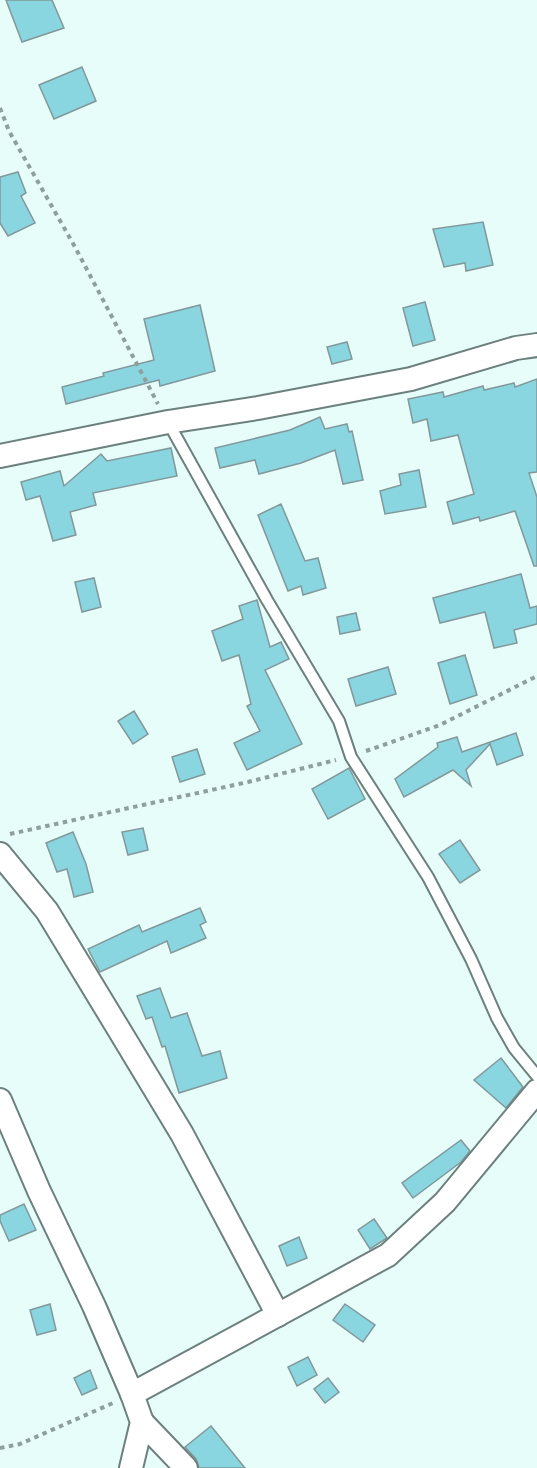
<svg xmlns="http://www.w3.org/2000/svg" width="537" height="1468" font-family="'Space Grotesk',sans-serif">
<rect width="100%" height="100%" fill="#e6fdf9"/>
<g fill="#89d5e0" stroke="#82989b" stroke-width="1.5">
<polygon points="6,0 52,0 64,28 22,42"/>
<polygon points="82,67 96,101 54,119 39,85"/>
<polygon points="18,172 26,193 21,196 35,223 8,236 0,223 0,177"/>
<polygon points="483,222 493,265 466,271 465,263 444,267 433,229"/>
<polygon points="425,302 435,340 413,346 403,308"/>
<polygon points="200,305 215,371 160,386 159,380 66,404 62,387 104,376 103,373 154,360 144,319"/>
<polygon points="347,342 352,359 332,364 327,347"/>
<polygon points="537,379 537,472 529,473 537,497 537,566 534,566 515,511 480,521 479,517 453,524 447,502 474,494 458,435 431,441 427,419 413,423 408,399 443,392 444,397 483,386 484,390 514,383 515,387"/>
<polygon points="320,417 325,429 347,424 349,432 352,431 363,480 343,484 335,450 301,463 259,474 255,460 220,468 215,448 290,430"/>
<polygon points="171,448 177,476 93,493 96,505 70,512 76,535 53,541 40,496 26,500 21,482 60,471 64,486 101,454 107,461"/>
<polygon points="419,470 426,507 385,514 380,491 401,485 399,474"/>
<polygon points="281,504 305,561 318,558 326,588 303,595 301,586 288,591 258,515"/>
<polygon points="521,574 530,608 537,606 537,624 514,630 517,643 494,648 485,612 440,623 433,598"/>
<polygon points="94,578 101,607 82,612 75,582"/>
<polygon points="257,600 270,647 281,642 289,659 265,670 302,744 247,770 234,743 260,731 247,706 251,704 239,655 222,661 212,631 243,619 239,606"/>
<polygon points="356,613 360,630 340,634 337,617"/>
<polygon points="465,655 477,695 450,704 438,663"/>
<polygon points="388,667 396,694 356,706 348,679"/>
<polygon points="134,711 148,734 133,744 118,721"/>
<polygon points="516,733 523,755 497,765 490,744 466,770 471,786 453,770 404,797 395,779 438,747 437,743 457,737 462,752"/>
<polygon points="197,749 205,774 180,782 172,757"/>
<polygon points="349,768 365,799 328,819 312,789"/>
<polygon points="143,828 148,850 128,855 122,832"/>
<polygon points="73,832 86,864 93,892 74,897 67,869 57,872 46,843"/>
<polygon points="460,840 480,870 460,883 439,854"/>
<polygon points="200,908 206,922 200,925 206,938 171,953 167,941 100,972 88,949 139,925 142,932"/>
<polygon points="160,988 171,1018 187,1013 202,1056 220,1051 227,1078 179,1093 165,1046 162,1047 152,1017 146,1019 137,996"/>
<polygon points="501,1058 523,1087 506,1108 474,1080"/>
<polygon points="461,1140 470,1151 461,1162 413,1198 402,1183"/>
<polygon points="24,1204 36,1230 9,1241 0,1221 0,1215"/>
<polygon points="374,1219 387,1238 370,1249 358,1230"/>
<polygon points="299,1237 307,1258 287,1266 279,1246"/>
<polygon points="50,1304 56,1330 37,1335 30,1310"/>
<polygon points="345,1304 375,1325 363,1342 333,1320"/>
<polygon points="308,1357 317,1375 297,1386 288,1367"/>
<polygon points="90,1370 97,1388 82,1395 74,1378"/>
<polygon points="328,1378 339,1392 325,1403 314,1389"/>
<polygon points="211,1426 245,1468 199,1468 196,1459 185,1447"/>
</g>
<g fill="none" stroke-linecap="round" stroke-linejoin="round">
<defs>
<polyline id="lane" points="168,422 267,600 339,721 351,757 428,877 471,959 497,1018 514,1048 537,1076"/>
<g id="street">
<polyline points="0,456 168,422 258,408 411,379 516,348 537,345"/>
<polyline points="0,854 47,911 118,1028 182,1134 278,1315"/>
<polyline points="0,1100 39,1191 94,1306 132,1394 142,1422 131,1468"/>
<polyline points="132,1394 388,1255 445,1202 537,1091"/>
<polyline points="142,1422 186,1468"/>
</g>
</defs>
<use href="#lane" stroke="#6c807d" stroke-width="14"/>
<use href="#street" stroke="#6c807d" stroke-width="26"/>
<g stroke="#8f9f9c" stroke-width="4" stroke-dasharray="4.5 4.5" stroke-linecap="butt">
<polyline points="0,108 9,131 75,247 158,404"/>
<polyline points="366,751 440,725 537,676"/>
<polyline points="10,834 248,782 336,760"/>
<polyline points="0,1448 20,1444 113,1403"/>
</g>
<use href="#lane" stroke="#fff" stroke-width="10"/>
<use href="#street" stroke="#fff" stroke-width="22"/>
</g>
</svg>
